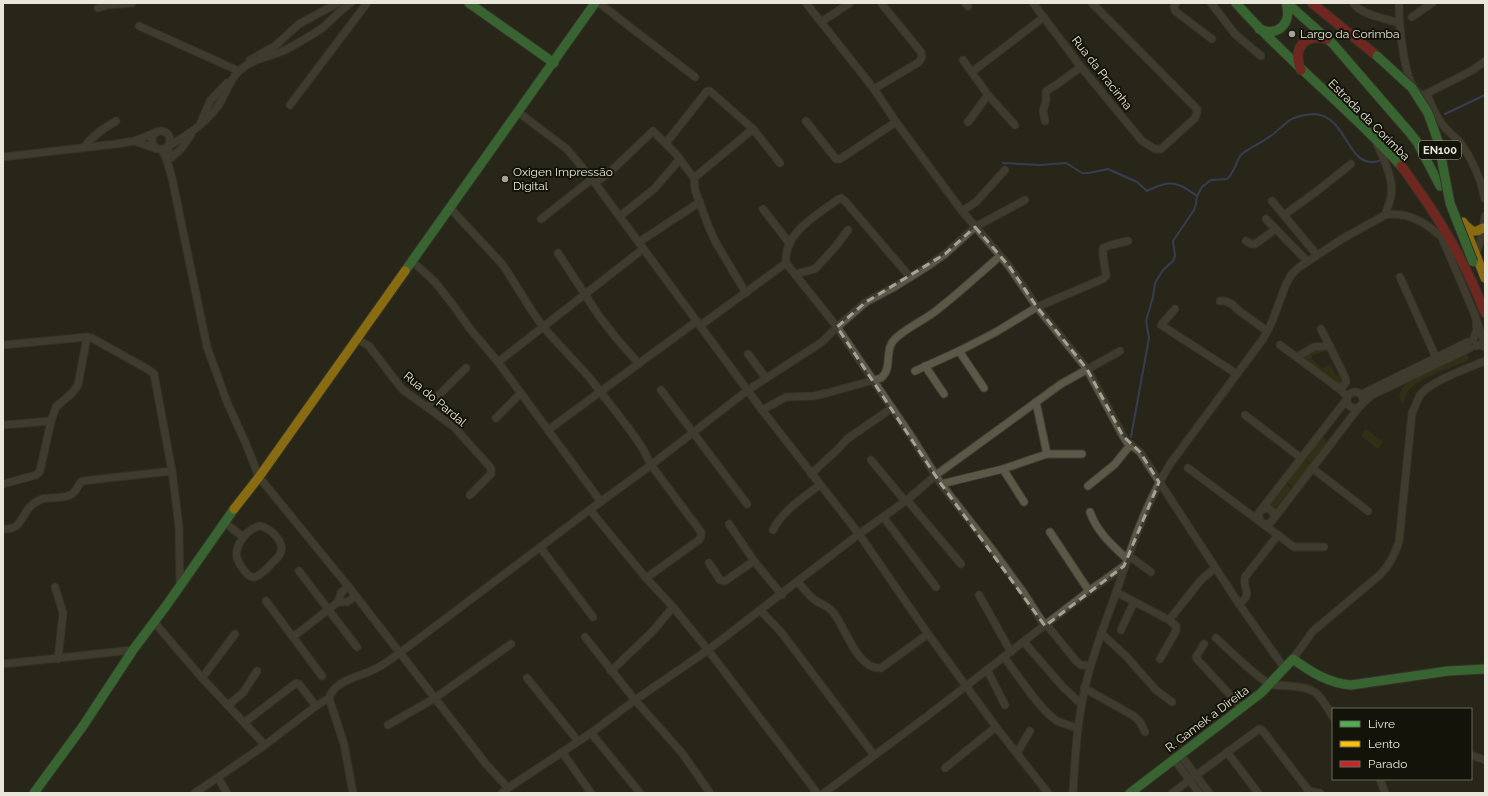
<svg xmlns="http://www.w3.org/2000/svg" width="1488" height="796" font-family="Raleway,sans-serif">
<rect width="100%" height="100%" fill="#28261a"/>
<g fill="#413b10">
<polygon points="1317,349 1324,350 1324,351 1312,356 1312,359 1322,369 1330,364 1335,374 1342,378 1342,382 1340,384 1334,382 1329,375 1327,377 1305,360 1305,356"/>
<path d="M1466,353L1469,360C1455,366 1417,379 1408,391C1405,395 1404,400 1403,405L1399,395L1404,386L1413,378Z"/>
<polygon points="1366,429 1383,442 1378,449 1361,436"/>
<polygon points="1322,437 1325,439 1326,444 1311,464 1305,459"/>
<polygon points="1304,460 1310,465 1293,487 1287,482"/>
<polygon points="1286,483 1292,488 1275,509 1270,505"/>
</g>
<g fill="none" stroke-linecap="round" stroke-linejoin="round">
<g stroke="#475a93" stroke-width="2">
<polyline points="1445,114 1485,95"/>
<path d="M1003,163L1040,165L1066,163L1082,173H1089L1108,169L1137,182L1147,191C1152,189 1157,186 1162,185C1176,180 1187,189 1197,196"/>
<path d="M1131,437L1149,338L1146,321L1153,297L1155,283L1163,270L1173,261L1175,256L1173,241L1194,210L1196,204L1197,196L1202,187L1211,180L1227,179C1235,172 1235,163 1241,155C1243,152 1248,150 1251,148C1258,144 1265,140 1272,135C1279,130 1285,122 1294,118C1300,116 1308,114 1315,114C1349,117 1346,170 1379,161"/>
</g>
<defs>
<g id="street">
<polyline points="599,3 695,77"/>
<polyline points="806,3 874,89 896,122 962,211 1009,266 1037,307 1087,369 1123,436 1127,442 1140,452 1239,604 1285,669"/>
<polyline points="965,3 968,6"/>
<polyline points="1033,3 1081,67 1142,141 1155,149 1161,149 1195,118 1197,112 1197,109 1092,3"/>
<polyline points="1176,3 1174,7 1175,11 1212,39"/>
<polyline points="1211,3 1235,34 1261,56"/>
<path d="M1353,3C1361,15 1385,18 1399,23"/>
<path d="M1399,3C1399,20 1403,94 1424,95L1473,70L1485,61"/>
<polyline points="98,8 108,5 132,3"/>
<polyline points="1412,17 1432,3"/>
<polyline points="821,22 850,3"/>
<polyline points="139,26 239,71"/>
<polyline points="250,60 275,46 299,24 338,3"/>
<polyline points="963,60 988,95 1015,125"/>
<polyline points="972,72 1044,17"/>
<polyline points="874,89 919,62 922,57 921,52 881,3"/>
<path d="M1427,94C1431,104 1435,115 1442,124C1447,131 1454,136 1460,142C1472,159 1481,179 1485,199"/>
<polyline points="290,105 367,3"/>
<polyline points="518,112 567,149 595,183 762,410 859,534 928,634 996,727 1048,793"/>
<polyline points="806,121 836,159 840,159 896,122"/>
<polyline points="1045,121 1043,111 1046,101 1046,91 1056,85 1081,67"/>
<polyline points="201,122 210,101 227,83"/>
<polyline points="968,122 988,95"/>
<circle cx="161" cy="140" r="9"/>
<polyline points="134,141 157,149"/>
<polyline points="666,143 707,91 710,91 753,129 780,163"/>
<path d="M1377,144C1384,160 1394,179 1391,196C1390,202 1387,209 1385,215"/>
<path d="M84,147C93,135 104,128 116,121"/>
<polyline points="162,150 167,161 172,178 207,347 227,402 246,444 259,477 348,586 486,764 508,788"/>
<polyline points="3,157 116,144 134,141 157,132"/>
<path d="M167,161L169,146C188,134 204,125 218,106C226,94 229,80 240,70C253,58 272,57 287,49C299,43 310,36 321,29C331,21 340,10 351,3"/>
<polyline points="167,161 181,149 191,135"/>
<polyline points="694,178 753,129"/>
<polyline points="595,183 610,172 653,131 675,153 694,178 695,190 708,225 716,243 746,293"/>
<polyline points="1272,201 1317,255"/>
<polyline points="450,208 503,265 532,311 543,327 589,377 630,430 643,449 651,465 701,532 701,536 699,540 646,578"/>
<polyline points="763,209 790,244"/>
<polyline points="962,211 976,202 1005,170"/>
<polyline points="1284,215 1317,191 1351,164"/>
<polyline points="620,216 654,189 680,159"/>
<polyline points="541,219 592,179"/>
<polyline points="1266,219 1307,261"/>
<polyline points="1443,240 1474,313 1485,345"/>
<polyline points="1246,241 1251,244 1255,244 1276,229"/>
<polyline points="639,242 700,202"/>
<polyline points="558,253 599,316 617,339 639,364"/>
<polyline points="1476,253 1481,240 1485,216"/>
<polyline points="412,261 435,282 453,305 471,330 498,362 601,502"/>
<polyline points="795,274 815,269 836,246 848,230"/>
<path d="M910,277L845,201L841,198L837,200C817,215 783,233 786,263L837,327L911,436L941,484L991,548L1023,592L1045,626"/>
<polyline points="1400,277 1438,362"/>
<polyline points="1220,301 1225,301 1232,304 1238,310 1267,331"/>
<polyline points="1175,309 1161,325 1237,374"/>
<polyline points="701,325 786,263"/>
<polyline points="1321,329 1345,377 1346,382 1343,386 1339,388 1335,386"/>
<polyline points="356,338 369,346 402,389 454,427 491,468 491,474 470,495"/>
<polyline points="1473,340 1477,329 1476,325"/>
<polyline points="3,345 87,337 92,338 149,370 154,374 172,471 179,527 180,585"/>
<polyline points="1280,345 1341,390 1347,397"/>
<polyline points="1476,346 1480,345 1485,347"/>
<polyline points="959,351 984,388"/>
<polyline points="748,354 766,378"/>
<polyline points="1297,357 1314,347 1330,346"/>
<polyline points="498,362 643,249"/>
<polyline points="925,366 944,394"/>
<polyline points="915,371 959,351 996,332 1037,307 1103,279 1106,276 1103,256 1103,248 1111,245 1128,241"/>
<polyline points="661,390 747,504"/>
<circle cx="1355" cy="400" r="8"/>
<polyline points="1359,393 1362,394 1468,342"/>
<polyline points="1036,402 1047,454"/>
<polyline points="1361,405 1372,395 1470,348"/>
<polyline points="427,407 466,368"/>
<path d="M762,410L786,397L814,396L827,393L881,378C893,368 884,353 893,341C902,330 921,322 933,313C956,296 978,275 1000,256"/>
<polyline points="1245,415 1301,458"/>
<polyline points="496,418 521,393"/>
<polyline points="3,425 51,421"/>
<polyline points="548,430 697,321"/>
<polyline points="871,460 905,501"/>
<polyline points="1188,468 1294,547 1324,547"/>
<polyline points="1312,468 1368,511"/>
<polyline points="1003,469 1024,502"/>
<polyline points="811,474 838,449 847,439 892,408"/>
<polyline points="3,484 36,475 40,471 51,421 56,407 72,393 78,385 87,337"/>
<polyline points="941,484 1003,469 1047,454 1082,454"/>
<polyline points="1088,486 1115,464 1131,444"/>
<polyline points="907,500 961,564"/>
<polyline points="590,510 646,578 673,607 708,650 817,793"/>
<polyline points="1261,510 1347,399"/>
<path d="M1090,512C1097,532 1112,545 1127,559"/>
<polyline points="884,518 936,587"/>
<path d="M1274,518V513L1268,508L1261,510L1258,514L1260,521C1264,525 1268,525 1272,521L1359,407"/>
<polyline points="224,522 243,537"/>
<polyline points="729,524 754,561 782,595"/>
<path d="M260,526C272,529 289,545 278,557C273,562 262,575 255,577C248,579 239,564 237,558C234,545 248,528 260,526Z"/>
<path d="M3,529C23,530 20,515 32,505C45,493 58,501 70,495C77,493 77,485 82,481L172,471"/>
<path d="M773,530C782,511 804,497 820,485"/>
<polyline points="1050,532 1089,591"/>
<polyline points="540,547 593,617"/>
<polyline points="1128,555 1151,572"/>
<polyline points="709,563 720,580 725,581 754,561"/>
<polyline points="299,571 357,647"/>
<path d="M798,582C803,588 808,595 815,600C821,604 828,606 833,612C846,628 857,670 881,668L928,634"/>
<polyline points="55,587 63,613 58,659"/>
<polyline points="1116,592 1169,620 1176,626 1176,631 1160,659"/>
<polyline points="979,595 1011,652"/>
<polyline points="266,601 322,676"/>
<polyline points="338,602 347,602 356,596"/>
<path d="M1239,604C1254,593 1242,590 1245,577L1278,535"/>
<polyline points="760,610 781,632 874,755"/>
<polyline points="1169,620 1201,580 1215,568"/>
<polyline points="154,622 202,678 265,745"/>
<polyline points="1047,625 1076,661 1081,665 1090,666"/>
<polyline points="1121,630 1134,602"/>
<polyline points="1101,633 1126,656 1156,690 1172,702"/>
<polyline points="293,637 338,602 341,593 348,586"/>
<polyline points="585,637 635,700 682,753 710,793"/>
<path d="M1216,638C1228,649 1258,679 1270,684C1276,686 1283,685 1289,686C1318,688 1318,693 1333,717"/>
<polyline points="1024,642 1063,687 1081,704"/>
<polyline points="1204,644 1196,657 1197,659 1242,708"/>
<path d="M1004,657C1017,674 1040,710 1057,721C1064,724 1071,726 1078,728"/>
<path d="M1293,659L1313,631L1381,574C1390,564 1395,554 1399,542L1412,413C1415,407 1417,401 1420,395C1431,381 1468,368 1485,361"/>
<polyline points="3,664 133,650"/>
<polyline points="987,670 1005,705"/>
<polyline points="611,671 653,631 673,607"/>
<polyline points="202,678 235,634"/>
<polyline points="527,678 578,741"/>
<polyline points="1084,688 1134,716 1140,722 1145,732"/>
<polyline points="228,705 243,693 257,671"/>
<polyline points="245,722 296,683 299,684 316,706"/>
<polyline points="388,725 435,698 511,644"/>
<polyline points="591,733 640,793"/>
<polyline points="562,752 591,793"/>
<polyline points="1227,752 1258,793"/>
<polyline points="1017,753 1030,731"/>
<polyline points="1180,754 1209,793"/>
<polyline points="1471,755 1485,760"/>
<polyline points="1174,759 1199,793"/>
<polyline points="945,768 996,727"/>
<polyline points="218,778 227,793"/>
<polyline points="1380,779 1385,793"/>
<polyline points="195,793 265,745 316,706 329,698"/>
<path d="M353,793L344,744L329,698C335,680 359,677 375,669C384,665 392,658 401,652L588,511L651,465L748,390L822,342L837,327L866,302L896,286L928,266L945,254L975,227L1025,200"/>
<polyline points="502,793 508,788 591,733 635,700 708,650 859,534 907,500 936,475 1061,384 1120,351"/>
<polyline points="824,793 926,717 1089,591 1124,566"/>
<path d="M1073,793C1075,758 1077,722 1085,688C1092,655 1105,624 1116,593C1131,548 1145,505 1170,464L1263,339L1272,322L1286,284L1291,275L1298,268L1342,239L1385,215C1411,211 1431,226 1449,244"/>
<polyline points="1172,793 1259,729 1262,730 1309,791"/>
<polyline points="1307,793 1309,791 1320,793"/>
</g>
<g id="fast">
<polyline points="469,3 554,63"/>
<path d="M1236,3C1287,61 1349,108 1401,166"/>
<polyline points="1287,3 1333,44 1410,133 1417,142 1440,186"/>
<path d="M1259,29C1279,37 1292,23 1286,3"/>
<polyline points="405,271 595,3"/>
<polyline points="34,793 83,726 133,650 166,606 234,509"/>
<path d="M1130,793L1261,693L1293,659C1311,672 1328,683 1351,685L1448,671L1485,669"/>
</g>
<g id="slow">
<polyline points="1463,222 1485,278"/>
<polyline points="1464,224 1472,231 1477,231 1483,228"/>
<polyline points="234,509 259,477 405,271"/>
</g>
<g id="jam">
<polyline points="1312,3 1377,56"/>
<path d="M1301,70C1292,49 1304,33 1327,39"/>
<path d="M1401,166C1408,174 1413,183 1419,191C1446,229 1468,269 1485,313"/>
</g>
</defs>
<use href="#street" stroke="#424036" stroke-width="9"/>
<use href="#fast" stroke="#424036" stroke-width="11"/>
<use href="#slow" stroke="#424036" stroke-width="11"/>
<use href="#jam" stroke="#424036" stroke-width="11"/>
<use href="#street" stroke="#5b5847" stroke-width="7"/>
<use href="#fast" stroke="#4caf50" stroke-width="9"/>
<use href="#slow" stroke="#ffc107" stroke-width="9"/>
<use href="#jam" stroke="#c62828" stroke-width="9"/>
<defs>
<polyline id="fast-bridge" points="1377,56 1412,88 1428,113 1438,141 1450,203 1473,262"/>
</defs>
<use href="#fast-bridge" stroke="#424036" stroke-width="11" stroke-linecap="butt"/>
<use href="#fast-bridge" stroke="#4caf50" stroke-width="9"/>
</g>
<path d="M0 0H1488V796H0ZM975,227L1009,266L1037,307L1087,369L1123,436L1140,452L1159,482L1124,566L1045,626L941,484L837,327L866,302L945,254Z" fill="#28261a" fill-opacity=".55" fill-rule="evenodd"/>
<path fill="none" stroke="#a5a396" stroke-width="3" stroke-dasharray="8 5" stroke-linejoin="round" d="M975,227L1009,266L1037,307L1087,369L1123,436L1140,452L1159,482L1124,566L1045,626L941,484L837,327L866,302L945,254Z"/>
<g fill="#a5a396" stroke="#141309" stroke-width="1.5">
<circle cx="1292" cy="34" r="4"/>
<circle cx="505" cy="179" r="4"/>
</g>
<g text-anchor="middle" stroke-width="4" stroke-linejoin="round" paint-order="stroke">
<rect fill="#141309" stroke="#a8a79b" stroke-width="1" x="1419" y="141" width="42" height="18" rx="3"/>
<g font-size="11" font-weight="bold" fill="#e8e7d9">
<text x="1440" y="154">EN100</text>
</g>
<g font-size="12" fill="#e8e7d9" stroke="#141309" text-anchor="start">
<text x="1300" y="38">Largo da Corimba</text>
<text x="513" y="176">Oxigen Impressão<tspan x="513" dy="14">Digital</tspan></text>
</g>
<g font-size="12" fill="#e8e7d9" stroke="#141309">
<text transform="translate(1102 73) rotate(52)" y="4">Rua da Pracinha</text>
<text transform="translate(1369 120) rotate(45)" y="4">Estrada da Corimba</text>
<text transform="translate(435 399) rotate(40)" y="4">Rua do Pardal</text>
<text transform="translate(1207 719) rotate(-37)" y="4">R. Gamek a Direita</text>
</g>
</g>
<rect width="1488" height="796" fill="none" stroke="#e8e7d9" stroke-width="8"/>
<rect x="1332" y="708" width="140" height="72" fill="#141309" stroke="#69685c"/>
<rect x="1340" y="721" width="20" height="6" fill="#4caf50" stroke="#69685c"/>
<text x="1368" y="728" font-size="12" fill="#e8e7d9">Livre</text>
<rect x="1340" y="741" width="20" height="6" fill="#ffc107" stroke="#69685c"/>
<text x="1368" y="748" font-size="12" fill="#e8e7d9">Lento</text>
<rect x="1340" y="761" width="20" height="6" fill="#c62828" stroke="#69685c"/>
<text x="1368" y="768" font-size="12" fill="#e8e7d9">Parado</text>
</svg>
